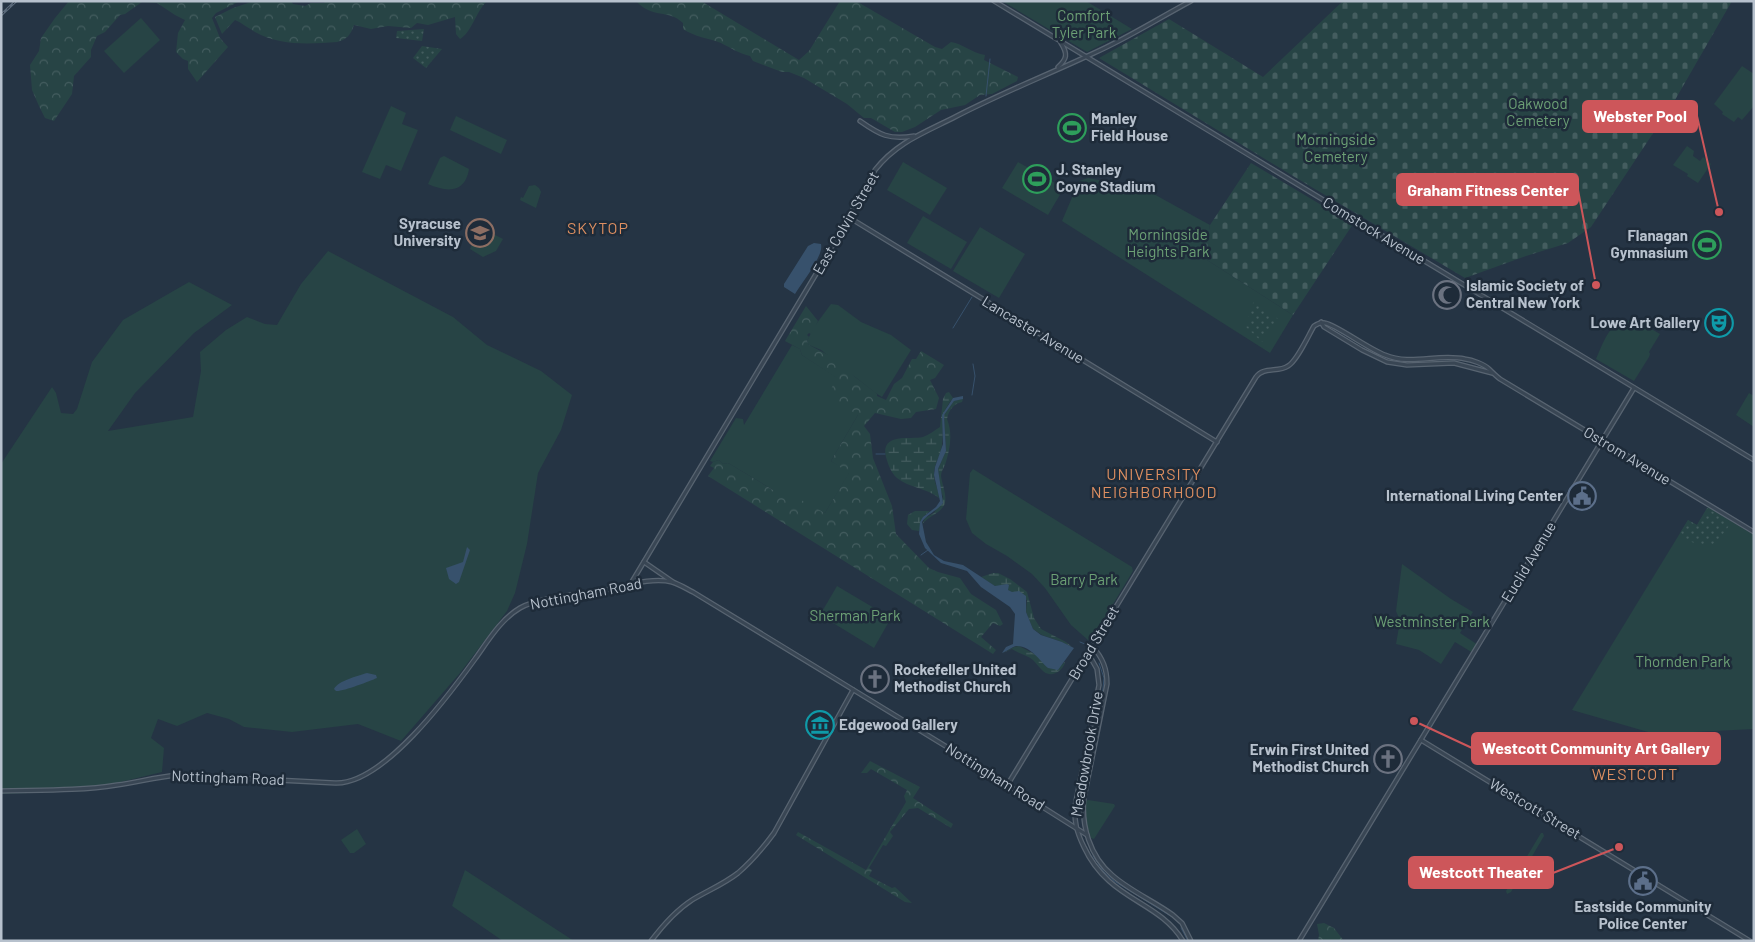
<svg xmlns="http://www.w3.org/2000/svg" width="1755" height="942" font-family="Barlow,sans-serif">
<defs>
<pattern id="forest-crowns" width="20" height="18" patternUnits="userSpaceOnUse" patternTransform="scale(1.25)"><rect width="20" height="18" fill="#274445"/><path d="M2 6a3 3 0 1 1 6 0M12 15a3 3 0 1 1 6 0" fill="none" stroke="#445d5f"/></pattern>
<pattern id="wetland-marsh" width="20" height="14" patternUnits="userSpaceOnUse" patternTransform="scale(1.25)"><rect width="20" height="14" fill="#274445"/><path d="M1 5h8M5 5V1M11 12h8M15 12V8" fill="none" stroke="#445d5f"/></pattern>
<pattern id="cemetery-stones" width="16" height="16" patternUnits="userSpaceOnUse" patternTransform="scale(1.25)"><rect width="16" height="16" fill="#274445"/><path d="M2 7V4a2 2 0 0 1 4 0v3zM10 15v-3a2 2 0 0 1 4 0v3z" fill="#445d5f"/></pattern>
<pattern id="garden-dots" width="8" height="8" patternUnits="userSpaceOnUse" patternTransform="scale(1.25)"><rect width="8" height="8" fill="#274445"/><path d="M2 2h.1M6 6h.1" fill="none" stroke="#445d5f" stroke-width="1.8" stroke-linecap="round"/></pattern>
</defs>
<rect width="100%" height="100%" fill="#253444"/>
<g fill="#274445">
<polygon points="1002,1 1086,1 1132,29 1087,52"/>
<polygon points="141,18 160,40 124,73 104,51"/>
<polygon points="1742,66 1754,74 1754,106 1742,120 1738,117 1734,122 1722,114 1723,112 1714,104"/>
<polygon points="391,106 406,113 402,124 418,130 401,171 386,165 380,179 362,172"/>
<polygon points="456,116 507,140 501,154 450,130"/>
<polygon points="1687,146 1694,151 1693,156 1700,161 1703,157 1711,164 1698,183 1687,176 1688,174 1673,165"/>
<path d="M444,156L469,169C465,194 446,192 428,184L440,158Z"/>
<polygon points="903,162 947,188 930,215 887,190"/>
<polygon points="1018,162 1064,188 1048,215 1002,188"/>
<polygon points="1088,178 1109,182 1117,187 1128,190 1141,187 1210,225 1204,258 1293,315 1270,353 1062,221 1079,181"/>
<polygon points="535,185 539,188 541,192 536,208 520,200 521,197 523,198 529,186"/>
<polygon points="923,216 967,242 951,269 907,243"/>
<polygon points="980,227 1025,254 999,298 953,271"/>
<polygon points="483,229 503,239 496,251 483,257 470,249 479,231"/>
<polygon points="328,251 453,317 487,345 541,371 572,395 561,430 538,473 527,544 515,593 507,611 460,673 401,741 358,724 292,732 244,727 229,719 207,713 177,726 158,719 151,738 164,748 162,772 84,791 1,794 1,464 52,387 56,393 61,413 73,414 77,409 92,362 123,320 189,282 232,305 194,333 135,393 108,431 193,417 201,371 200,352 226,330 247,317 265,324 277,325 301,284"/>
<polygon points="831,304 838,305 861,322 891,335 911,350 882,397 874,392 821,350 809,345 807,341 814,327"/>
<path d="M1625,320L1643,324L1660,334L1649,352L1650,354L1649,357L1634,381L1596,359C1602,346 1609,323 1625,320Z"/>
<polygon points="792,345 800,349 802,355 838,378 858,415 831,461 850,472 825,513 773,490 728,463 723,464 719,460 713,462 710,461 736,418 743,419 744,425"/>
<polygon points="1749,393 1754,396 1754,427 1736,415"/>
<polygon points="973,469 1132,567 1133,571 1092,639 1088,640 1071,625 1045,588 1032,574 1007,556 986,544 972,533 966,519 970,473"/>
<polygon points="1708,507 1754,535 1754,729 1655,734 1572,710 1688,520 1697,525"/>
<polygon points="1402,564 1451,599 1473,612 1460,633 1478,645 1473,653 1455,642 1441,664 1419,650 1396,644 1400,621 1396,611"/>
<polygon points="837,586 891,618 874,648 820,615"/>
<polygon points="1088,800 1114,804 1115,806 1094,839 1091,838 1085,820 1086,801"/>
<polygon points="357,829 366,844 354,853 350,853 341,840"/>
<polygon points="1541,833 1543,833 1544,836 1511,892 1507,894 1506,891"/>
<polygon points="465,870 574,941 503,941 452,906"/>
</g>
<g fill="url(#forest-crowns)">
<polygon points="69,1 240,1 216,13 212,18 220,38 228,47 197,82 188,69 188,61 183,59 176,52 178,33 185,20 175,15 157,3 142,2 125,14 120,15 105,32 97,36 91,50 91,57 74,76 72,94 54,121 45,118 39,106 32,90 30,65 39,51 41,38 55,18"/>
<path d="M254,1H291L293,4L305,6L311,3H324L326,1H487C475,13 472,32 460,39L456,34L455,17L428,25L417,23L411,28L388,26L371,29L354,25C351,34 347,40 337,42C310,44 279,46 255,32C248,28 242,23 235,20L222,34L215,17L233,8Z"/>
<path d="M636,1H701L799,60L809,51L840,1H856L935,47L942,49L951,42C963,44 972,53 985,55L984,60L1018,77L1017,81L992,94L980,95L965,105L941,110L915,127L902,132H895L871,118H864L847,104L804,78L789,72H782L753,61L750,56C740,54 731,48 721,43C708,38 695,37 683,29V23C669,9 652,19 636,1Z"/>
<polygon points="806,306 818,321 811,334 809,333 807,335 809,337 807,341 809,345 840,361 855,377 877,394 877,396 886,400 894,384 902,378 912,359 916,359 921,351 944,365 935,378 930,380 939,398 936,409 916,412 911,418 901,419 875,413 864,426 870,434 873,458 892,506 896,534 929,568 938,572 960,578 971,594 996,610 1003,624 1000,626 993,623 981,637 996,650 993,654 708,476 714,468 710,466 713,462 719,460 723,464 728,463 773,490 779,488 825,513 849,473 831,461 858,415 827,396 837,378 802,355 800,349 785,341"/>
<polygon points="870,761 920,787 913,798 953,824 951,828 918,808 909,809 890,832 893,836 886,846 883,845 869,868 872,870 869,876 892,888 895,887 912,903 905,902 796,835 798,832 866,870 906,802 904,796 907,790 871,769 867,773 861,773"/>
<polygon points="1324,923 1334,928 1344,941 1318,941 1319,935 1317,924"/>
</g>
<g fill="url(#wetland-marsh)">
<path d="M949,392L953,398C937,418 945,423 942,445C941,456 933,465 934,475C934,483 939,490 939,498C927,488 909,488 897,478C891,473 888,464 886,457C880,432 911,440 923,437C929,435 935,430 940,427L943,399L946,393Z"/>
<path d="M963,399L962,402C953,404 949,410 947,419C953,434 950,450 945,465C943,469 941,472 941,476C942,485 949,499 943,507C937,515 928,516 922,525L925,518L934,513L943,497L940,488L938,469L946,451L944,415L954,401Z"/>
<polygon points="915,511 930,511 923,517 919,531 912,530 907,524 908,515"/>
<polygon points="993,573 998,573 1010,579 1027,592 1034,618 1041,629 1066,642 1072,647 1062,642 1042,635 1033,629 1026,612 1027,600 1008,590 1007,588 995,586 981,577"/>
<path d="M1019,646L1040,657L1048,668L1063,664L1064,662L1065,663C1061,673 1049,679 1041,669C1038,666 1036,663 1033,660C1028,655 1019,654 1012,649L1003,653L1014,647Z"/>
</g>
<g fill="url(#cemetery-stones)">
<polygon points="1343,1 1732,1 1675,100 1591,227 1568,243 1526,256 1465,278 1293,176 1099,58 1169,19 1263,77"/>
<polygon points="1251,163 1353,224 1293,315 1204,258 1210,225"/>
</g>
<g fill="url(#garden-dots)">
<polygon points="424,29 422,41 396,38 397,31"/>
<polygon points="422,46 442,49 426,68 413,58"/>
<polygon points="1254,302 1278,319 1262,342 1245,326 1251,318 1246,315"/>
<path d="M1707,508L1731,523C1711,551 1711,550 1680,537L1682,534L1680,533L1688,520L1697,525Z"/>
</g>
<g fill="#37516c">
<path d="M814,243L821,244C824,256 802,282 795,294L784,287V284L808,246Z"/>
<path d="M963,396V399L954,401L944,415L946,451L938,469L943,503C937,511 927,514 922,522L926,542L934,555L944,561L963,565L995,586L1007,584L1009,585L1008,590L1012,592L1019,591L1026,596V612L1033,629L1041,635L1062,642L1074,648L1058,670L1048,668C1040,661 1030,645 1016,646C1012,647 1007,651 1002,653L1006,647L1013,644L1015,614L1010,607L981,587L967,571L941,563L925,548L919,534L920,522L923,517L936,507L940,501L934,475L935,467L943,444L942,415L953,398Z"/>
<polygon points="467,547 470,550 459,582 456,584 449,579 446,568 463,562"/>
<path d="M367,673L376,675L377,678C370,681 342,692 336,691L334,689C338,681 357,676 367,673Z"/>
</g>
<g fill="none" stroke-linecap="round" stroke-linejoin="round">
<g stroke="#37516c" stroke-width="1">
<polyline points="986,96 990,59"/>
<polyline points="953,328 972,297"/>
<polyline points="972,395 975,376 973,364"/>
<polyline points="876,454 885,454"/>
<polyline points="921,555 928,550"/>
<polyline points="1080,642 1085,644"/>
<polyline points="1099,663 1104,678 1102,699"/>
<polyline points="1092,747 1098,716"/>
<polyline points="1082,794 1089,762"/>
<polyline points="1093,856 1104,872 1114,881 1169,915"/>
<polyline points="1181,928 1188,941"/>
</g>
<defs>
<g id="minor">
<polyline points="994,1 1754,460"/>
<path d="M1058,67C1067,59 1068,54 1061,43"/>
<path d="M860,121C880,135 889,140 914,136"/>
<polyline points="850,218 1217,442"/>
<polyline points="1321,322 1324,327 1362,350 1387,362 1407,365 1454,363 1492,373"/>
<polyline points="644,562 673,582"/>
<path d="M630,585L825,259L875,170C896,143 923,133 953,118C999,94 1047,75 1094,53C1128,38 1159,18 1191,1"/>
<path d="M1092,646C1103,658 1107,669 1107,684L1084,798C1081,826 1090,856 1112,875C1130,891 1154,901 1173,915L1182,923L1191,941"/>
<path d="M1088,653L1097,669L1099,685L1075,806C1074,822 1077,833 1084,847C1090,860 1098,871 1109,881C1133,903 1165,911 1183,941"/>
<polyline points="1421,740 1750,941"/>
<path d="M1008,784L1256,377C1264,366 1278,373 1288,366C1297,361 1308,336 1314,326C1317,324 1320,322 1325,323C1335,324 1370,350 1385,355C1411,366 1438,353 1465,359C1472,360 1484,364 1489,369C1493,373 1496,376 1500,379L1754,532"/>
<path d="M1,791C40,790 79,791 117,785C138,782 157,777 178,775L335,783C383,785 449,695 475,659C488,641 501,619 520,608C539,597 582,594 605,590C626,586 651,577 672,582C679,584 687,589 693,592L947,747L1087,835"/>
<path d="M651,941C663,925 675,911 692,900C707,891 724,884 738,873C752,861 763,848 774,833L853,690"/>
<polyline points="1299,941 1634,388"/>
</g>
</defs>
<use href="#minor" stroke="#586471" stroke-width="5.5"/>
<use href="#minor" stroke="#394654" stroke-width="3"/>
<defs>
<polyline id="rail" points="1,15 16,1"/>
</defs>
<use href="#rail" stroke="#5b6a7b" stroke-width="3"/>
<use href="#rail" stroke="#1e2b39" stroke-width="1" stroke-dasharray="4" stroke-linecap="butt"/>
</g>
<defs>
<symbol id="stadium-ring" viewBox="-11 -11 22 22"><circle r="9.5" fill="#1e2b39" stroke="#2e9e5b" stroke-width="1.5"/><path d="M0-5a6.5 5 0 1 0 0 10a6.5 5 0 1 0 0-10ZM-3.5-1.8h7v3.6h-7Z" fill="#2e9e5b"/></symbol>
<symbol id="university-ring" viewBox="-11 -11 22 22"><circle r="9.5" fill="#1e2b39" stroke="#8d6e63" stroke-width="1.5"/><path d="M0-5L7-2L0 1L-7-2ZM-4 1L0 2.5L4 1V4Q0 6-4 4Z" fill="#8d6e63"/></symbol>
<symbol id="mosque-ring" viewBox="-11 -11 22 22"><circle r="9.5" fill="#1e2b39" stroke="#6b7280" stroke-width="1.5"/><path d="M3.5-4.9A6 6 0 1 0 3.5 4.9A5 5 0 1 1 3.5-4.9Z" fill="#6b7280"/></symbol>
<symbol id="theatre-ring" viewBox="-11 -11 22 22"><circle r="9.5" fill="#1e2b39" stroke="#0f9aa8" stroke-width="1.5"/><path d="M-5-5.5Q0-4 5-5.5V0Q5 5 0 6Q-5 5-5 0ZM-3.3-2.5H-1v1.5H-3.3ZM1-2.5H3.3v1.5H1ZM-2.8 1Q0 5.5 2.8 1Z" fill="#0f9aa8"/></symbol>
<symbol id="civic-ring" viewBox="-11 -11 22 22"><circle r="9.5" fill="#1e2b39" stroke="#5c6f8a" stroke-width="1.5"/><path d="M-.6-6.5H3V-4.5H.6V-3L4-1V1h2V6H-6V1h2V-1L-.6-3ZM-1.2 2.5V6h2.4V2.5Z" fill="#5c6f8a"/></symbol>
<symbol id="church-ring" viewBox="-11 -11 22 22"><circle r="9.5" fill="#1e2b39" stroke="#6b7280" stroke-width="1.5"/><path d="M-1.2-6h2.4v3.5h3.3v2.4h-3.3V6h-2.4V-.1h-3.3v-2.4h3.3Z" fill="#6b7280"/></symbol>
<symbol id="museum-ring" viewBox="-11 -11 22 22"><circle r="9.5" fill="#1e2b39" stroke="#0f9aa8" stroke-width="1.5"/><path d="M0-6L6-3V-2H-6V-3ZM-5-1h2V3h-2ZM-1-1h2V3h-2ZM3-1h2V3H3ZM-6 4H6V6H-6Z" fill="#0f9aa8"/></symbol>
</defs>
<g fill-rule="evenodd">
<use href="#stadium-ring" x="1056" y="112" width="32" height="32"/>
<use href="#stadium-ring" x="1021" y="163" width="32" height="32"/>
<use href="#university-ring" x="464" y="217" width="32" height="32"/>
<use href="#stadium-ring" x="1691" y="229" width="32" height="32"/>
<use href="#mosque-ring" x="1431" y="279" width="32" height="32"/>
<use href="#theatre-ring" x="1703" y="307" width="32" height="32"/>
<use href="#civic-ring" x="1566" y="480" width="32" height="32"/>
<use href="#church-ring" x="859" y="663" width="32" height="32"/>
<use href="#museum-ring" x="804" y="709" width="32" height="32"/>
<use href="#church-ring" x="1372" y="743" width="32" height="32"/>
<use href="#civic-ring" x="1627" y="865" width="32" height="32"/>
</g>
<g text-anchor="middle" stroke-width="5" stroke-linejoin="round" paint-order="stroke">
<g font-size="15" fill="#6ca075" stroke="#1e2b39">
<text x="1084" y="21">Comfort<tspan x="1084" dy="17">Tyler Park</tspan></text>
<text x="1538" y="109">Oakwood<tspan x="1538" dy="17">Cemetery</tspan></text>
<text x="1336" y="145">Morningside<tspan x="1336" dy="17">Cemetery</tspan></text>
<text x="1168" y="240">Morningside<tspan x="1168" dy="17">Heights Park</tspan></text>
<text x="1084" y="585">Barry Park</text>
<text x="855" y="621">Sherman Park</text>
<text x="1432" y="627">Westminster Park</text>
<text x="1683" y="667">Thornden Park</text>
</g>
<g font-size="15" font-weight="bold" fill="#b7c1cd" stroke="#1e2b39" text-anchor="start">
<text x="1091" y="124">Manley<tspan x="1091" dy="17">Field House</tspan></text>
<text x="1056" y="175">J. Stanley<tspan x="1056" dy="17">Coyne Stadium</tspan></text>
<text x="461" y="229" text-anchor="end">Syracuse<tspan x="461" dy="17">University</tspan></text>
<text x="1688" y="241" text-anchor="end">Flanagan<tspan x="1688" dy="17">Gymnasium</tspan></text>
<text x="1466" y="291">Islamic Society of<tspan x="1466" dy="17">Central New York</tspan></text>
<text x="1700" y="328" text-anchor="end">Lowe Art Gallery</text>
<text x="1563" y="501" text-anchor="end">International Living Center</text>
<text x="894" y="675">Rockefeller United<tspan x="894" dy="17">Methodist Church</tspan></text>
<text x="839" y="730">Edgewood Gallery</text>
<text x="1369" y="755" text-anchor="end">Erwin First United<tspan x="1369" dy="17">Methodist Church</tspan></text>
<text x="1643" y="912" text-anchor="middle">Eastside Community<tspan x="1643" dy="17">Police Center</tspan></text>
</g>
<g font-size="15" fill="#b7c1cd" stroke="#1e2b39">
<text transform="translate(846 223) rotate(-60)" y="5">East Colvin Street</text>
<text transform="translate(1374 231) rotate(31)" y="5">Comstock Avenue</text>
<text transform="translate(1033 330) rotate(31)" y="5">Lancaster Avenue</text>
<text transform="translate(1627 456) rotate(31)" y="5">Ostrom Avenue</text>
<text transform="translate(1529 562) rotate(-59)" y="5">Euclid Avenue</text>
<text transform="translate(586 594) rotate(-11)" y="5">Nottingham Road</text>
<text transform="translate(1094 643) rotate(-59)" y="5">Broad Street</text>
<text transform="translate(1087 754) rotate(-80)" y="5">Meadowbrook Drive</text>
<text transform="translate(995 777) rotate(32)" y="5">Nottingham Road</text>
<text transform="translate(228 778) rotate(2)" y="5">Nottingham Road</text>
<text transform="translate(1535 809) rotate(31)" y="5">Westcott Street</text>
</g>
<g font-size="16" letter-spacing="1" fill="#de8f61" stroke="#1e2b39">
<text x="598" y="234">SKYTOP</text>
<text x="1154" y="480">UNIVERSITY<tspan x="1154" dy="18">NEIGHBORHOOD</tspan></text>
<text x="1635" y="780">WESTCOTT</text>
</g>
</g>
<path fill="none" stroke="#cd565a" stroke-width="2" d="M1719 212L1697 116M1596 285L1578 190M1414 721L1472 748M1619 847L1553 873"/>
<g fill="#cd565a" stroke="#1e2b39" stroke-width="2">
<circle cx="1719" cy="212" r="5"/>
<circle cx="1596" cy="285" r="5"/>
<circle cx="1414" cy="721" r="5"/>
<circle cx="1619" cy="847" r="5"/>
</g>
<g fill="#cd565a" stroke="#cd565a" stroke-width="2">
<rect x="1583" y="101" width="114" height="31" rx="5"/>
<rect x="1397" y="174" width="181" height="31" rx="5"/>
<rect x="1472" y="733" width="248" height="31" rx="5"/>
<rect x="1409" y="857" width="144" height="31" rx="5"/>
</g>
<g font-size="16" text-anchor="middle" font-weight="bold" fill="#fff">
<text x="1640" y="122">Webster Pool</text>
<text x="1488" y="196">Graham Fitness Center</text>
<text x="1596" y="754">Westcott Community Art Gallery</text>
<text x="1481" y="878">Westcott Theater</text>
</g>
<rect width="1755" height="942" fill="none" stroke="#b7c1cd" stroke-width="5"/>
</svg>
